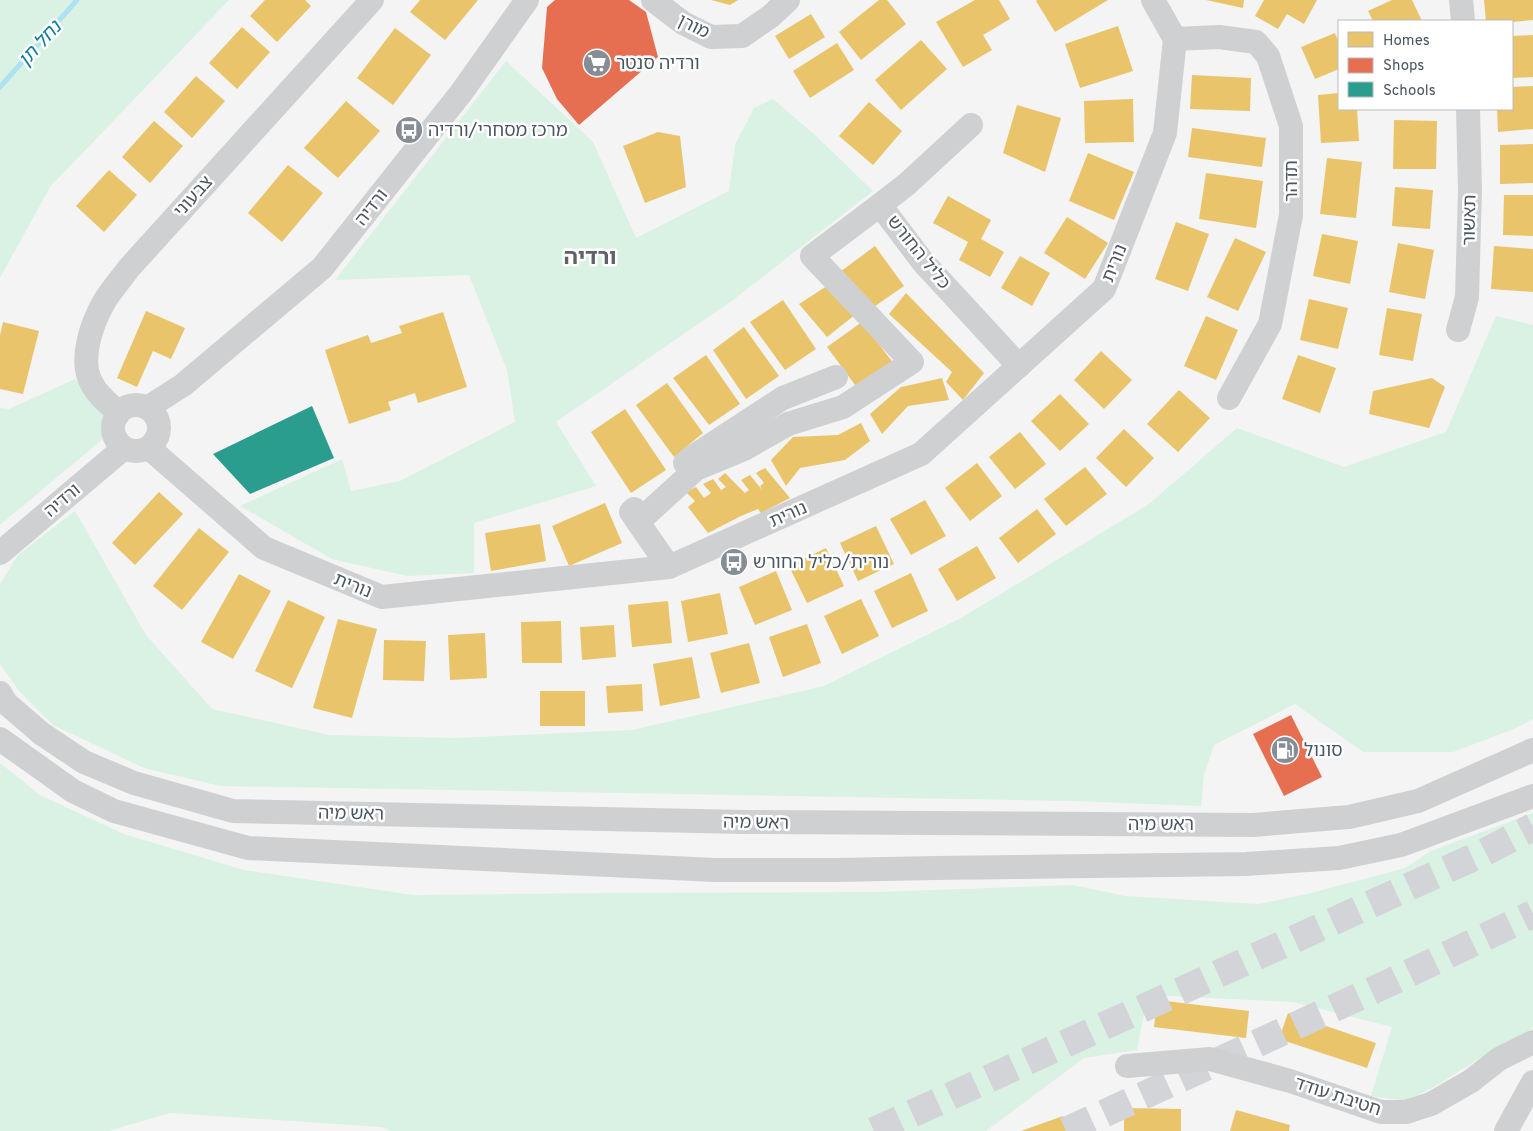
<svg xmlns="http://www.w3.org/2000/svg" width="1533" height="1131" font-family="Overpass,'Noto Sans Hebrew',sans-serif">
<rect width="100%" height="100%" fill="#f4f4f4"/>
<g fill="#d9f2e3">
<polygon points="0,0 229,0 50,187 0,278"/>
<polygon points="506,61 593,142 636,238 729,191 735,145 754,108 773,99 815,135 873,191 733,300 556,422 596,486 474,523 474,573 407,576 332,559 240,506 342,459 351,491 400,481 515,422 507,370 469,275 335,280"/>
<polygon points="1496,316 1533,325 1533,719 1514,729 1453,752 1363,752 1295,704 1214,745 1204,775 1201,806 1070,801 220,786 144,768 53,725 19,691 0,664 0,584 18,555 75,511 146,635 212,709 329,735 455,738 632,730 824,686 961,618 1149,504 1237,428 1344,467 1446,432"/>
<polygon points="75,379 108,418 104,438 0,525 0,408 9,409"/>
<polygon points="0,763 40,795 124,834 244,870 413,895 610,893 877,892 1073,885 1125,896 1259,904 1311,893 1405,868 1431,851 1533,813 1533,1028 1491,1051 1436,1086 1406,1101 1371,1096 1392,1027 1293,1002 1148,995 1137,1050 1084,1058 986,1131 391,1131 381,1127 170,1113 108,1131 0,1131"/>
</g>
<g fill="#e9c46a">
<polygon points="265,0 305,0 311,6 277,42 250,16"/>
<polygon points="420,0 478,0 445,40 410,12"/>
<polygon points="711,0 738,0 730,5"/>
<polygon points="879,0 887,0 906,24 861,60 839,32"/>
<polygon points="975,0 999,0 1010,19 983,35 992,50 963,67 936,22"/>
<polygon points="1037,0 1108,0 1055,32 1036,1"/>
<polygon points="1206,0 1244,0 1243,8"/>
<polygon points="1264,0 1317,0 1304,24 1287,14 1278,29 1255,16"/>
<polygon points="1392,0 1412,0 1422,21 1373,21 1368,11"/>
<polygon points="1484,0 1533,0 1533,20 1512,22 1486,21"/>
<polygon points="811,14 825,37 789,59 775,36"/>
<polygon points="1118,26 1133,71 1080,88 1065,44"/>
<polygon points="242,27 270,52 237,89 209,63"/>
<polygon points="395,28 431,55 393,105 357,78"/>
<polygon points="1335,33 1339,43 1339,69 1315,79 1301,47"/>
<polygon points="1533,35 1533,77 1512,78 1512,36"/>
<polygon points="921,40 947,69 901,110 875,80"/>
<polygon points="837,43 854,70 810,98 793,71"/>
<polygon points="1192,75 1251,78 1250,111 1190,109"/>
<polygon points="196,76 225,101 192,138 164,112"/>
<polygon points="1533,86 1533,129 1498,132 1497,109 1512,109 1512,87"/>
<polygon points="1339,93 1339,109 1357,109 1359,141 1321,143 1318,95"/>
<polygon points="1133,99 1134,142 1085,143 1084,101"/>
<polygon points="346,101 380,131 338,178 304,148"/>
<polygon points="869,102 902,131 873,165 839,136"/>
<polygon points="1017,105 1061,118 1045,172 1003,153"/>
<polygon points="1394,120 1437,121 1436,169 1393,169"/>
<polygon points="154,121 183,146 150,183 122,157"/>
<polygon points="1192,128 1266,138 1262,167 1188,157"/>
<polygon points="658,132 680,136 686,187 645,203 623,146"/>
<polygon points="1533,144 1533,183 1500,184 1500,145"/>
<polygon points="1088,153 1134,172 1114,220 1069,201"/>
<polygon points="1327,158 1362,162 1356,218 1320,214"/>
<polygon points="288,165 323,193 282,242 248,213"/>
<polygon points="109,170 137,195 104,232 76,206"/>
<polygon points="1206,173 1263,181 1256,228 1199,219"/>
<polygon points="1395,187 1433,190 1430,229 1392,226"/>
<polygon points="1504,195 1533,195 1533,236 1503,235"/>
<polygon points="948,196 991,220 981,239 1004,252 990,277 959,260 968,242 933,223"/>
<polygon points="1067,217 1108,243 1085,279 1044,253"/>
<polygon points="1176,222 1209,234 1188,291 1155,279"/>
<polygon points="1322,234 1358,241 1350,284 1313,276"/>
<polygon points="1235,238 1266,252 1238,311 1207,297"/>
<polygon points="1398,243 1434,250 1425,299 1389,292"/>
<polygon points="875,246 904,286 868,311 840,272"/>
<polygon points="1494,246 1533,249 1533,292 1491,289"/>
<polygon points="1020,256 1050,273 1032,306 1001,288"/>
<polygon points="830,284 856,314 827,337 799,304"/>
<polygon points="906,293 984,373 963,400 946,382 952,372 889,314"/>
<polygon points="1309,299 1348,308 1338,349 1300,340"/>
<polygon points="783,300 816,349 785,370 750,322"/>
<polygon points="1387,308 1422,314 1413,361 1379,355"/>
<polygon points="146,311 185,328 171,359 153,351 137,387 117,378"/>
<polygon points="443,312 467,387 418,403 415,393 388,402 391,410 349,424 325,350 368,335 371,343 402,333 399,326"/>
<polygon points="1206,316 1238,330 1216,380 1184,366"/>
<polygon points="3,322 39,331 23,394 0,389 0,335"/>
<polygon points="862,322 894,364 858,389 827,347"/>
<polygon points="744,327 779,376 746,399 713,350"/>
<polygon points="1101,351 1132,380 1104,409 1074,380"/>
<polygon points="706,355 740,404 709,425 673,378"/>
<polygon points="1298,355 1336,368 1320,413 1282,399"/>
<polygon points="942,378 949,400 908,406 882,434 870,414 901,387"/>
<polygon points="1432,378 1445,387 1429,428 1369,414 1373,391"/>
<polygon points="667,383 703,433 674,457 636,405"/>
<polygon points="1179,390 1210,418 1178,452 1147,424"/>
<polygon points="1060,394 1089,424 1060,451 1031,421"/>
<polygon points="625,409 666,470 631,493 591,432"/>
<polygon points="861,423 870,441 845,460 800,468 786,486 771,460 793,437 838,435"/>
<polygon points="1124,429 1154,458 1126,487 1096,458"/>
<polygon points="1020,432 1046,464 1015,489 989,457"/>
<polygon points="977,463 1002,496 970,521 945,488"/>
<polygon points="1085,467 1107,494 1066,526 1044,499"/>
<polygon points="765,468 790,498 761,513 758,509 741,516 708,533 688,507 695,501 686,492 696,487 704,498 711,493 703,484 713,479 721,490 726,487 718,479 725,473 745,493 749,490 741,480 750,475 763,491 760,486 764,483 756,473"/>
<polygon points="159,492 183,514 135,565 112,543"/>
<polygon points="925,500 946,536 911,555 890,519"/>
<polygon points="605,503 622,543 569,566 552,526"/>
<polygon points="1037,509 1056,534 1018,563 999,538"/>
<polygon points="540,524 546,561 491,571 485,533"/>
<polygon points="876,526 894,564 858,581 840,543"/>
<polygon points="199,528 229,552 182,610 153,586"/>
<polygon points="977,546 996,578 957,601 938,569"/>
<polygon points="826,548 844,586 807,603 789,566"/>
<polygon points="776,571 792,610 755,625 739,587"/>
<polygon points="911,573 928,611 892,628 874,591"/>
<polygon points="239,574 271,591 233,659 201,642"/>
<polygon points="720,593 728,634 688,642 681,601"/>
<polygon points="861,599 879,636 842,654 824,616"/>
<polygon points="288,600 325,617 292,688 255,671"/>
<polygon points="668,601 672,643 632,647 628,605"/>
<polygon points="338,619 377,629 352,718 313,708"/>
<polygon points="561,621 562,663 522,663 521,622"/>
<polygon points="807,624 821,663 783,677 769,637"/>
<polygon points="614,625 616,657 582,660 580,627"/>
<polygon points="485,633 487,678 450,680 448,635"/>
<polygon points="384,640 426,641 424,681 383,680"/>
<polygon points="749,643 760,683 721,693 710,653"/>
<polygon points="692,657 700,698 660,706 653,664"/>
<polygon points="642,684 643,711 608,713 606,686"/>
<rect x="540" y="691" width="45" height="35"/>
<polygon points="1157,1000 1249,1011 1246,1038 1154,1027"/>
<polygon points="1288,1013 1376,1043 1367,1068 1279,1039"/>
<polygon points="1124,1108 1181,1109 1181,1131 1124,1131"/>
<polygon points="1236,1110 1290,1125 1289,1131 1230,1131"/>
<polygon points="1063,1116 1068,1131 1021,1131"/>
</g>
<g fill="#e76f51">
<polygon points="555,0 629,0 646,12 658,57 579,125 557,99 542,68 547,7"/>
<polygon points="1291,715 1322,777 1284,796 1253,734"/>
</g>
<polygon fill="#2a9d8f" points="312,406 334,458 250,494 213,454"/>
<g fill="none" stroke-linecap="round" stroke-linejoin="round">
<polyline stroke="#aee2f0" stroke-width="5" points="0,87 77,0"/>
<g stroke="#d2d4d7" stroke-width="28" stroke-dasharray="28 14" stroke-linecap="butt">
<polyline points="874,1131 1483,853 1533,827"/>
<polyline points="1066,1131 1393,981 1533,914"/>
</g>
<g stroke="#ced0d2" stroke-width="24">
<polyline points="653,0 683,23 711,37 742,36 771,16 788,0"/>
<polyline points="1461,0 1463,21"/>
<polyline points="1175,39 1219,37 1256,42 1268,56 1291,126 1291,215 1270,324 1229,398"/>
<polyline points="971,125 907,184 880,205 923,262 1019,366"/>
<polyline points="1458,330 1467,297 1470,190 1468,109"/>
<circle cx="136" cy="428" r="23"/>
<polyline points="147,408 183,385 322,268 461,93 527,0"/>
<path d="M119,413C109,404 97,395 91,382C79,359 92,323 104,302C111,290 121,279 129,268L372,0"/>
<polyline points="149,448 264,548 382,597 669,567 921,454 1104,289 1165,133 1175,39 1153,0"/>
<polyline points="685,463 691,458 783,398 836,377"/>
<polyline points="634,509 631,512 669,567"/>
<polyline points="638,522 696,469 744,449 788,424 843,407 912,362 812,256 880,205"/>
<polyline points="0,553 124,448"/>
<polyline points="0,693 6,703 42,734 84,762 134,783 233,811 745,822 1253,825 1349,817 1418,801 1533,750"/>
<polyline points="0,739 73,791 114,811 248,848 715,870 836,870 935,868 1246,864 1339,858 1401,845 1533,796"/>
<polyline points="1127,1066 1210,1059 1290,1081 1381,1112 1406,1112 1431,1104 1471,1081 1499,1059 1533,1042"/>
<polyline points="1506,1131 1533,1082"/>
</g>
</g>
<defs>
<symbol id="supermarket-disc" viewBox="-11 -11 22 22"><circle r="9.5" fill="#868d94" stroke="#fff"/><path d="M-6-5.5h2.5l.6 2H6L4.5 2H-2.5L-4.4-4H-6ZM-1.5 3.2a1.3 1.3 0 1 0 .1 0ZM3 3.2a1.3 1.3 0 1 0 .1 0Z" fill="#fff"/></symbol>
<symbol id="bus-disc" viewBox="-11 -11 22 22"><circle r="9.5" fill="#868d94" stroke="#fff"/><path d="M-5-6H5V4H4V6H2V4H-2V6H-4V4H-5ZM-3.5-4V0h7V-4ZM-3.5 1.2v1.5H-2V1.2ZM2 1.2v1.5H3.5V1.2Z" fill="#fff"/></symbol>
<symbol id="fuel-disc" viewBox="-11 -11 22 22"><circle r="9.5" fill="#868d94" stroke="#fff"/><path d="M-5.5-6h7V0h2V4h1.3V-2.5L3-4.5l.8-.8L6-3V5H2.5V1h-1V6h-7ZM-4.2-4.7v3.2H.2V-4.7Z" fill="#fff"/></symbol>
</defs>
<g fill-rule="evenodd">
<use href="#supermarket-disc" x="581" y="47" width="32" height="32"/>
<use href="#bus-disc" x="393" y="114" width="32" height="32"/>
<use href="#bus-disc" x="718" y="546" width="32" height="32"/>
<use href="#fuel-disc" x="1269" y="734" width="32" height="32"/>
</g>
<g text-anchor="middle" stroke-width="5" stroke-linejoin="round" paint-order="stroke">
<g font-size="18" fill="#4a5661" stroke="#fff">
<text transform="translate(694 26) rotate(26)" y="6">מורן</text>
<text transform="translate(1291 181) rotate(-90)" y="6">תדהר</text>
<text transform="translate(193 196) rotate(-48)" y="6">צבעוני</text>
<text transform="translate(371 207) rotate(-52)" y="6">ורדיה</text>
<text transform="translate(1469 220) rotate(-89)" y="6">תאשור</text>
<text transform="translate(919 252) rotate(51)" y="6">כליל החורש</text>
<text transform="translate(1114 263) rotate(-68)" y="6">נורית</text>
<text transform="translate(62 500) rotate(-40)" y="6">ורדיה</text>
<text transform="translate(788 514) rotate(-24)" y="6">נורית</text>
<text transform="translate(353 585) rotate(22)" y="6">נורית</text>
<text transform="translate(351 813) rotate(1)" y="6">ראש מיה</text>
<text transform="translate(756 822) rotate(1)" y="6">ראש מיה</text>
<text x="1161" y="830">ראש מיה</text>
<text transform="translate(1338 1096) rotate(18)" y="6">חטיבת עודד</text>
</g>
<g font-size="18" fill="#4a5661" stroke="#fff" text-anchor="start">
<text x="616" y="69">ורדיה סנטר</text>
<text x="428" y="136">מרכז מסחרי/ורדיה</text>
<text x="753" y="568">נורית/כליל החורש</text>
<text x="1304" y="756">סונול</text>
</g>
<g font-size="19" font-style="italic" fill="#0c7c9b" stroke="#fff">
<text transform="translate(39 43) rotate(-48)" y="7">נחל תן</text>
</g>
<g font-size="22" font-weight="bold" fill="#5f6368" stroke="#fff">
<text x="590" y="264">ורדיה</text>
</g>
</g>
<rect x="1338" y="20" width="175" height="90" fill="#ffffff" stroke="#b7bbc0"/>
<rect x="1348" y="32" width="25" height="15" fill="#e9c46a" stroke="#b7bbc0"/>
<text x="1383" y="45" font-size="15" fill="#4a5661">Homes</text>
<rect x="1348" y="58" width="25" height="15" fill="#e76f51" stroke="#b7bbc0"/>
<text x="1383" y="70" font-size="15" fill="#4a5661">Shops</text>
<rect x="1348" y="82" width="25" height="15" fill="#2a9d8f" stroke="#b7bbc0"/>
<text x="1383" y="95" font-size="15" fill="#4a5661">Schools</text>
</svg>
